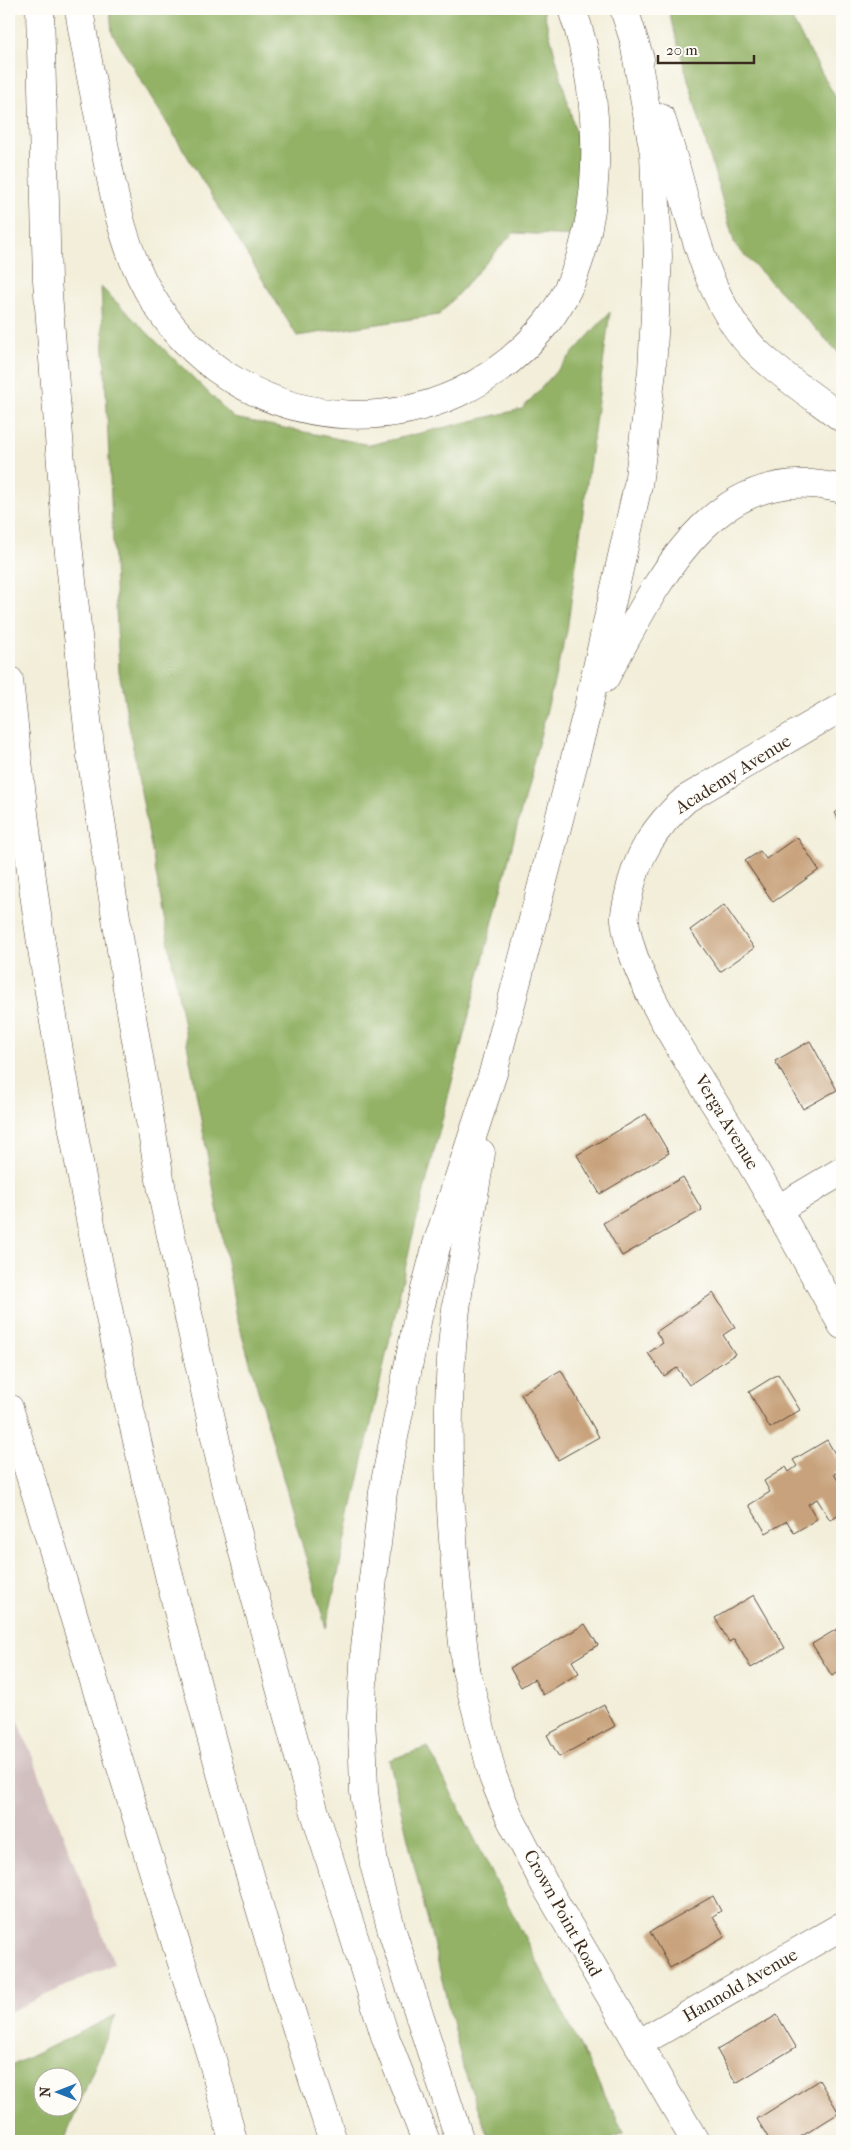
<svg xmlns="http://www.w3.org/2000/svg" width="851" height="2150" font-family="'IM FELL French Canon',serif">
<rect width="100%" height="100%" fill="#fdfcf7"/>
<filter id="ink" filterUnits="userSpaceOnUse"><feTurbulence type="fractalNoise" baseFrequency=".02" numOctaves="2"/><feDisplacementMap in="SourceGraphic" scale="10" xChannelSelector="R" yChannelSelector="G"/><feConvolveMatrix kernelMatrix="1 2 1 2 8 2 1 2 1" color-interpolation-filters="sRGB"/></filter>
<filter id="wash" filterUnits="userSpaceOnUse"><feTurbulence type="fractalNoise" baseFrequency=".0096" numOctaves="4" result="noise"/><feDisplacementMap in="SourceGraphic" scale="20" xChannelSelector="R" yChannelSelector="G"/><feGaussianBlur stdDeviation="1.12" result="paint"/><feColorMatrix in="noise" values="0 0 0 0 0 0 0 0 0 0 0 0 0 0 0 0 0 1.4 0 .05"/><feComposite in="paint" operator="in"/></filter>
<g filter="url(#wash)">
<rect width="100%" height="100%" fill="#f2eed9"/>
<polygon fill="#d2bfc0" points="9,1697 114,1964 9,2012"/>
<g fill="#93b266" stroke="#676e42" fill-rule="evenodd">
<polygon points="110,9 543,9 579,145 577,236 513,233 439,315 297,336 112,33"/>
<polygon points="668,9 786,9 842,109 842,356 735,245"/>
<polygon points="101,287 234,418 370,445 522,409 610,312 567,631 411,1242 326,1628 237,1317 119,671"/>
<polygon points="428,1747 624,2133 609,2141 490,2141 463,2067 389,1760"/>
<path d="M116,2015L64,2141H9V2067ZM42,2078H72V2108H42Z"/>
</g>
<g id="blocks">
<g fill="#c8a27b">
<polygon points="842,808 842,824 835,813"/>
<polygon points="797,837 819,870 773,902 745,861 760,851 766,859"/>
<polygon points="724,905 754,948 720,972 690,930"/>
<polygon points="810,1041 837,1090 803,1109 775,1061"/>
<polygon points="646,1114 669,1153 600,1194 577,1155"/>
<polygon points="683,1177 702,1210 622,1256 603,1223"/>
<polygon points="713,1293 735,1327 723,1335 735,1354 689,1385 677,1368 664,1376 648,1353 663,1343 656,1332"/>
<polygon points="561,1370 599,1437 558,1460 521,1394"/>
<polygon points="778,1374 800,1410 770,1428 749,1392"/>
<polygon points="827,1440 842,1466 842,1469 834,1474 842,1487 842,1512 830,1520 817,1499 808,1504 817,1519 794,1533 787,1521 766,1533 749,1505 770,1492 764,1481 786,1467 789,1472 797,1466 793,1460"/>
<polygon points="754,1595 785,1648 751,1668 734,1639 729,1642 715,1618"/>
<polygon points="585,1624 598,1645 572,1661 579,1673 543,1695 534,1679 521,1687 510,1668"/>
<polygon points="842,1626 842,1670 832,1676 812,1644"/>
<polygon points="604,1705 615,1726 559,1757 547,1735"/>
<polygon points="713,1896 721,1911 713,1916 725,1937 670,1968 650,1932"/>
<polygon points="777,2015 796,2047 736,2083 717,2050"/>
<polygon points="819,2080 839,2113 794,2141 770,2141 757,2119"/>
</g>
</g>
</g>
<g filter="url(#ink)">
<use href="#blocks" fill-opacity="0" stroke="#56473a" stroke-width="1"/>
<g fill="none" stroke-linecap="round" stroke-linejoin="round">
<defs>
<g id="minor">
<path d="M842,707L686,799C655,826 636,856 628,898C627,905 624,913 625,920C631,981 697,1074 730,1128C769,1193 806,1259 842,1325"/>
<polyline points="778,1209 842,1171"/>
<polyline points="638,2044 842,1926"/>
</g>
<polyline id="major" points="466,1670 493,1777 509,1816 545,1885 695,2141"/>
<g id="highway">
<polyline points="40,9 47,280 65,516 91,756 126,982 165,1208 229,1501 307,1787 386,2039 426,2141"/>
<path d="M79,9C85,50 94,92 102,133C113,191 123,254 156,304C247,445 446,452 548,321C609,242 604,98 572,9"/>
<polyline points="624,9 640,59"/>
<path d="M661,118C688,195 698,297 760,355C785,378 815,398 842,418"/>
<path d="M605,678C655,586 712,456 842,489"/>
<path d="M9,680C19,770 28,860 42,949C106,1353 204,1753 333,2141"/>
<polyline points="9,1408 214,2066 233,2141"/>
<path d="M466,1670C455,1574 445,1476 450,1379C453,1303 469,1228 481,1153"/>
<polyline points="460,2141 392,1931 374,1864 364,1792 363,1757 361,1718 365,1648 383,1492 419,1312 437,1244 493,1073 587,712 638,485 652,371 658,257 654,153 634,42"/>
</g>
</defs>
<use href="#minor" stroke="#56473a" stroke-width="29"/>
<use href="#major" stroke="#56473a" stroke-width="29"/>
<use href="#highway" stroke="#56473a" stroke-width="29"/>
<use href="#minor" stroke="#fff" stroke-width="28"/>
<use href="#major" stroke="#fff" stroke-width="28"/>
<use href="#highway" stroke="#fff" stroke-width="28"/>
</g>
</g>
<g text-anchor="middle" stroke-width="4" stroke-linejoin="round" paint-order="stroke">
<g font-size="18" fill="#3b2a1e" stroke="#fdfcf7">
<text transform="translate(733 774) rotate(-32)" y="6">Academy Avenue</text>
<text transform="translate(727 1122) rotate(59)" y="6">Verga Avenue</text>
<text transform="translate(563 1913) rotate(61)" y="6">Crown Point Road</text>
<text transform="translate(740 1985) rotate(-30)" y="6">Hannold Avenue</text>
</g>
</g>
<rect width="851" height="2150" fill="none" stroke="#fdfcf7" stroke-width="30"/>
<g transform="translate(58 2092) rotate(270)"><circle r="24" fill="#fdfcf7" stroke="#afa8a0"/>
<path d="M0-4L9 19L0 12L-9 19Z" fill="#1f6fb2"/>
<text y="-8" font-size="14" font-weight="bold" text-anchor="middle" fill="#3b2a1e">N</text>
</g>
<path d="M658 55v8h96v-8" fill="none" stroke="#3b2a1e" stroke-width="2.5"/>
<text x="666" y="55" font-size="15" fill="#3b2a1e" stroke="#fdfcf7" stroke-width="4" paint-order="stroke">20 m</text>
</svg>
